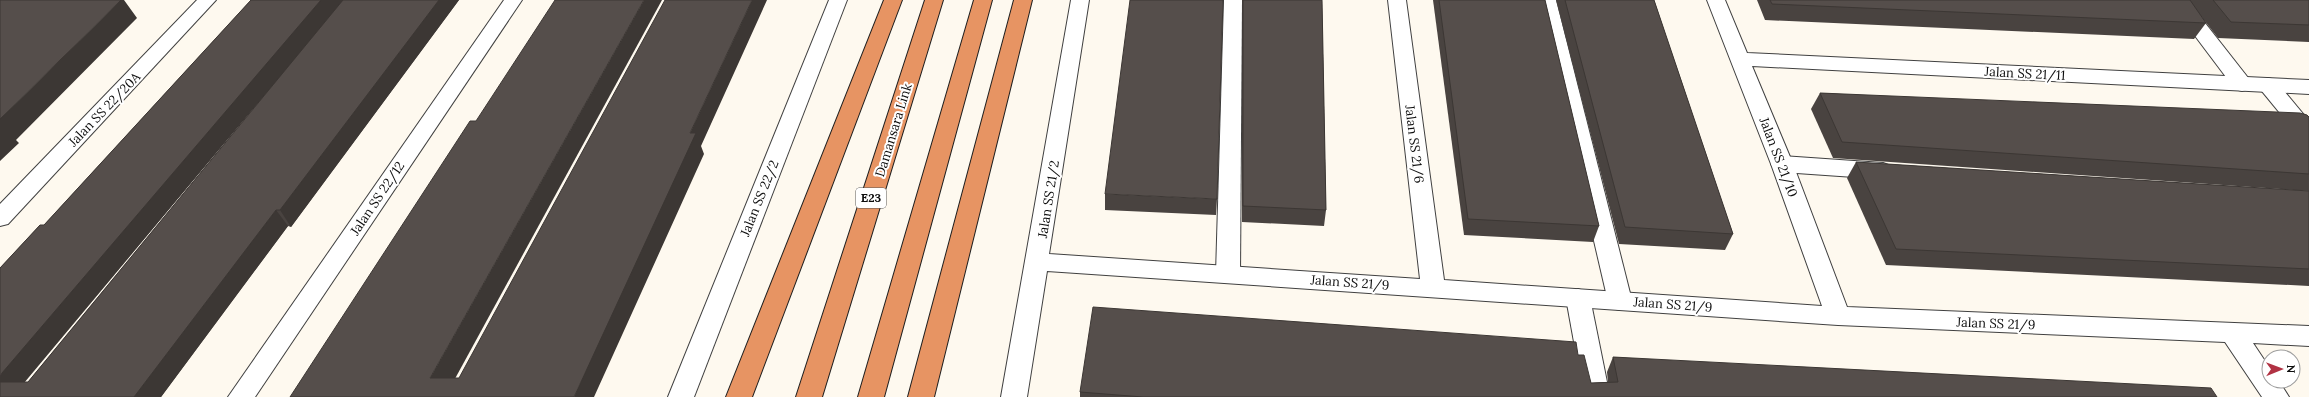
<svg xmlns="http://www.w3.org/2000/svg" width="2309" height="397" font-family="Lora,serif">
<rect width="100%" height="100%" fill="#fef9ef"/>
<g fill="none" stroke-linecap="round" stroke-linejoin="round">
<defs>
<g id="lane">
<polygon points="1224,0 1242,0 1240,274 1236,280 1228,283 1220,280 1216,274"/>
<polygon points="1538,0 1556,0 1632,301 1628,308 1620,310 1612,308 1608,301"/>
<polygon points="2168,0 2187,0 2249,79 2252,84 2249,89 2242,91 2235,89"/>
<polygon points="2268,78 2275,80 2309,121 2309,142 2302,140 2261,90 2258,85 2261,80"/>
<polygon points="1782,156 1883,163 1891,166 1894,171 1891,176 1883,179 1782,172 1774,169 1771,164 1774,159"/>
<polygon points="1578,289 1586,292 1590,298 1610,397 1584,397 1566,298 1570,292"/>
</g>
<g id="street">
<polygon points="197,0 216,0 8,224 0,226 0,204"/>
<polygon points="504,0 522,0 255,397 228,397"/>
<polygon points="829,0 847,0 694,397 668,397"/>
<polygon points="1071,0 1089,0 1049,254 1420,279 1388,0 1406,0 1444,280 1822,306 1771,164 1707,0 1725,0 1747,53 2309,80 2309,94 1752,66 1793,164 1847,307 2309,326 2309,346 2253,343 2269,367 2269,381 2279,381 2289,397 2262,397 2225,342 1838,325 1047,271 1027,397 1001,397"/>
</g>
<g id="highway">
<polygon points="884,0 902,0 752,397 726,397"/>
<polygon points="925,0 943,0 822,397 796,397"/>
<polygon points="974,0 992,0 884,397 858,397"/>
<polygon points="1014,0 1032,0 934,397 908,397"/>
</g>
</defs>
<use href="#lane" stroke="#404040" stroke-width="2"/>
<use href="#street" stroke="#404040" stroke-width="2"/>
<use href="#highway" stroke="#1e1e1e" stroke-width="2"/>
<use href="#lane" fill="#fff" fill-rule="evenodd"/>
<use href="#street" fill="#fff" fill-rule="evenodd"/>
<use href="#highway" fill="#e79463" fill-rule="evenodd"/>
</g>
<g fill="#494340" fill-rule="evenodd">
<path d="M251,0H459L291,227L288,226L161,397H0V268L40,225H44ZM278,79L28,382H24Z"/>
<polygon points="1242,0 1322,0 1326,210 1324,226 1242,222"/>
<polygon points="1433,0 1545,0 1599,226 1593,242 1464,235"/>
<polygon points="1556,0 1654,0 1733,234 1725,250 1619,244"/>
<polygon points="1757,0 2309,0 2309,42 2218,38 2197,11 2206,23 2194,39 1765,20"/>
<polygon points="1820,93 2309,117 2309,191 1833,158 1811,109"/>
<polygon points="1856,162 2309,191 2309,286 1886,265 1847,178"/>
<polygon points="1105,194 1217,199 1216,215 1105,210"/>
<polygon points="1578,355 1591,383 1608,382 1607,372 1613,357 2217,397 1080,397 1080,392"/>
</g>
<g fill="#3c3734">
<polygon points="121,0 124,0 137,18 16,140 19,143 0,161 0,119"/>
<polygon points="321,0 344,0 19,389 0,385 0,377 2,373"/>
<polygon points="439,0 459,0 291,227 280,210"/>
<polygon points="644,0 662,0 445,397 430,378"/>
<polygon points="752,0 767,0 701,146 704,154 594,397 574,397 690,133"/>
<polygon points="276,210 288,226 161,397 134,397"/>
</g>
<g fill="#554e4b" stroke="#3c3734">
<polygon points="0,0 121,0 0,119"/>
<polygon points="251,0 321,0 2,373 0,377 0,268 40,225 44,225"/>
<polygon points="343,0 439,0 280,210 276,210 134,397 0,397 0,382 28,382"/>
<polygon points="555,0 644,0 430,378 459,378 665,0 752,0 690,133 696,133 574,397 290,397 470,121 476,121"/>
<polygon points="1130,0 1223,0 1217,199 1105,194"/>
<polygon points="1243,0 1322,0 1326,210 1243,206"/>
<polygon points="1439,0 1545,0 1599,226 1468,219"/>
<polygon points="1565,0 1654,0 1733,234 1625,227"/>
<polygon points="1770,0 2190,0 2206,23 1772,4"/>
<polygon points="2213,0 2309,0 2309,25 2231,22"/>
<polygon points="1820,93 2300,113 2307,115 2309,117 2309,174 1842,142"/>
<polygon points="1856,162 2309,191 2309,269 1896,249"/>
<polygon points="1093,307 1576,342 1578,355 1584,355 1591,383 1618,382 1613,357 2211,388 2217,397 1143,397 1080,392"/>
</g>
<g text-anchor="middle" stroke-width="4" stroke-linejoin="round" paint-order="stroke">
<rect fill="#fff" stroke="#565656" stroke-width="1" x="856" y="188" width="30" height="20" rx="3"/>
<g font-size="12" font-weight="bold" fill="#0d0d0d">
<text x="871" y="202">E23</text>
</g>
<g font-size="13" fill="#0d0d0d" stroke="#fff">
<text transform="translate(2025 73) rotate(3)" y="5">Jalan SS 21/11</text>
<text transform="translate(104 109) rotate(-46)" y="5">Jalan SS 22/20A</text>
<text transform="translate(893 130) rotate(-73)" y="5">Damansara Link</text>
<text transform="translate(1415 144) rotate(83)" y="5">Jalan SS 21/6</text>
<text transform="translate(1779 157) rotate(69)" y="5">Jalan SS 21/10</text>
<text transform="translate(377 198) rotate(-56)" y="5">Jalan SS 22/12</text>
<text transform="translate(759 198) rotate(-68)" y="5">Jalan SS 22/2</text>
<text transform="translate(1048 199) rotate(-81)" y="5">Jalan SS 21/2</text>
<text transform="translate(1350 282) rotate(4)" y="5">Jalan SS 21/9</text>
<text transform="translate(1673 304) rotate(4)" y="5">Jalan SS 21/9</text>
<text transform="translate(1996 323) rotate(2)" y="5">Jalan SS 21/9</text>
</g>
</g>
<g transform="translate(2281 369) rotate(89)"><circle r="19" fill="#ffffff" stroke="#9e9e9e"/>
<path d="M0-3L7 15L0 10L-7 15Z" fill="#b13243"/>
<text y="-6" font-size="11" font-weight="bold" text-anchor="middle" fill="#0d0d0d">N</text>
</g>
</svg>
